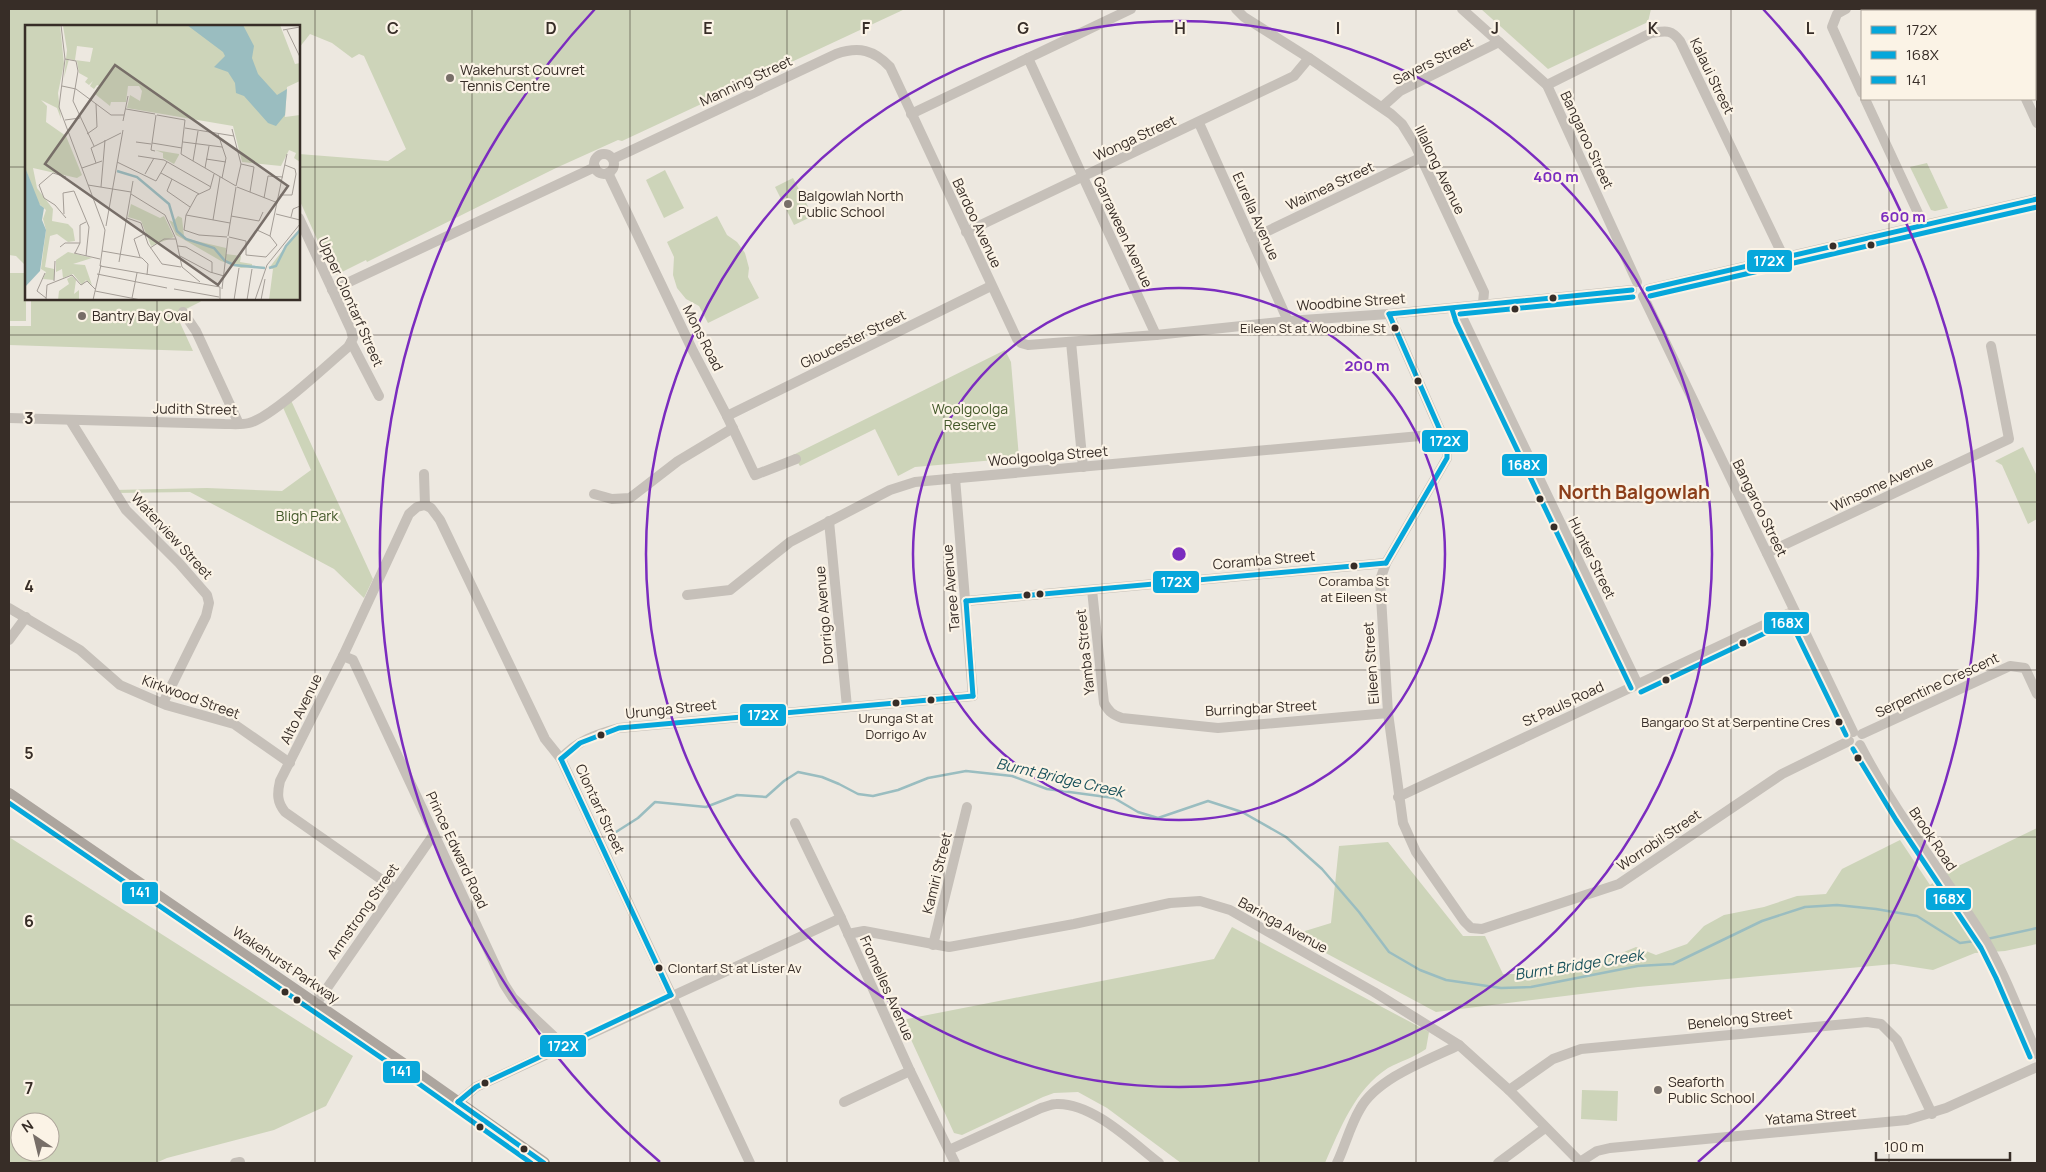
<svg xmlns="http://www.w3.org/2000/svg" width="2046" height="1172" font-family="Manrope,sans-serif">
<rect width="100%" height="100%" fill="#ede8e0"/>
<g fill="#cdd4b9" fill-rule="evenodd">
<polygon points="9,9 905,9 622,141 618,140 556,168 367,262 366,260 336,275 325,257 299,199 299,154 388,161 406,149 364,56 359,54 352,58 332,43 310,34 299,48 299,26 26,26 26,266 16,256 9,255"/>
<polygon points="1481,9 1651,9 1648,22 1548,69"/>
<polygon points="1927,163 1948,208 1935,211 1931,210 1910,167"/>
<polygon points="665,170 684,208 664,218 646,180"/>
<polygon points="793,178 813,216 794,225 775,187"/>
<polygon points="717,216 727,235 737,242 745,253 749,268 748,277 759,298 708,323 699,306 686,299 677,288 673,275 674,257 667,242"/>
<rect x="9" y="273" width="17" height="48"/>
<polygon points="31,299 203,299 200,302 176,314 193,351 9,345 9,326 31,326"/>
<polygon points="1005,350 1011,362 1019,458 915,467 898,476 875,429 800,466 793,455"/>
<polygon points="289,396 373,579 364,598 334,569 190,492 115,493 113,490 207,488 282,491 311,470 281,403"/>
<polygon points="2023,447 2037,476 2037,519 2028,524 2002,465 1995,461"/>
<polygon points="2037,828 2037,944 2005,951 1975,953 1933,970 1894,964 1638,987 1436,1012 1292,935 1331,923 1339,846 1388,842 1463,936 1485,936 1503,974 1544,974 1588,967 1636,947 1656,955 1687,944 1704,926 1724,915 1764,907 1797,896 1826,894 1842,869 1900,840 1930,885 1952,869"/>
<path d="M9,837L353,1056L326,1106L274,1130L167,1158L156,1163H9ZM20,1122H50V1152H20Z"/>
<path d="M1232,927L1429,1032L1426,1049C1415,1057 1401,1061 1388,1068C1355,1089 1340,1129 1325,1163H1181L1107,1108L1078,1092L1054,1093L1043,1097L962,1135L954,1133L902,1020L1214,959Z"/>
<polygon points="1582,1090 1618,1091 1617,1121 1581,1119"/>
</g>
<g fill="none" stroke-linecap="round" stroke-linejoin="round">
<g stroke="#9abdc0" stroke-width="2.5">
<polyline points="610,831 616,832 638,818 655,802 706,807 737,795 766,797 784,781 798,772 822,777 839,784 858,794 873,796 898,790 928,778 966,771 1012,776 1047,789 1114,798 1138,812 1158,818 1208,801 1242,812 1286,837 1322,869 1359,912 1389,952 1420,970 1446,980 1501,988 1531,987 1638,966 1673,964 1762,921 1805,907 1837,905 1876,909 1917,916 1960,943 1982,940"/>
<polyline points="1987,939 2037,928"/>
</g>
<g stroke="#c6c0b9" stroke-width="10">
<polyline points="1236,9 1244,17 1309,58 1391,114 1402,124 1415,145 1484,292 1483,303"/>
<polyline points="1462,9 1547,85 1637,282"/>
<polyline points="1846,9 1837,14 1832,27 1862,93"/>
<polyline points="1983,9 1984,11"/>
<polyline points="1028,58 1156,335"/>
<path d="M1547,85L1651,33C1666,31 1671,29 1680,41L1784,258"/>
<polyline points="1865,99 1924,226"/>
<polyline points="2026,99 2037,123"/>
<polyline points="1382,107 1400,91 1499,42"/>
<polyline points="911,114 1131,9"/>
<polyline points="1199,123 1288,321"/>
<circle cx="604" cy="164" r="10"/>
<path d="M613,159L836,54C859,46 874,50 890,67L1017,339L1021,343L1028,345L1156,335L1288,321L1389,314L1632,290"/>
<polyline points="608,173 692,349 727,416 755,475 796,459"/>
<polyline points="299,218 351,330 353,338 351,342 379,396"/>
<polyline points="966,232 1294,76 1309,58"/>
<polyline points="1251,239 1420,158"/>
<polyline points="1648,289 2037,199"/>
<polyline points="332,290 595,167"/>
<polyline points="1643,296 1853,732"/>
<polyline points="1459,307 1463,319 1638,685"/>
<polyline points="183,312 196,331 239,424"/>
<polyline points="1389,314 1447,446 1447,458 1386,563 1380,580 1388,713 1403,823 1416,852 1464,921 1471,928 1482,929 1619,884 1782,774 1849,741"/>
<polyline points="1071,342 1083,467"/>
<polyline points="727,416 991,286"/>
<path d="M9,418L225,424C233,424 241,425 249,423C271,418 328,364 348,347L351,342"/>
<polyline points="70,420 126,510 179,563 207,595 209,603 206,616 163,703"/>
<polyline points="424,474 425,505"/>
<polyline points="594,494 612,499 630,498 678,461 733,428"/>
<polyline points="425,505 431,508 440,520 545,739 561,759 750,1163"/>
<polyline points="829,521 847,707"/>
<polyline points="1767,553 2009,439 1991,346"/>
<path d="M1092,590L1104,703C1109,712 1113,715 1122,718L1218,728L1388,713"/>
<polyline points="687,595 730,590 790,542 890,490 915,482 1442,434"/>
<polyline points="966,601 1386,563"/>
<polyline points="9,608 80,650 120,685 166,705 234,724 290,763"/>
<polyline points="9,640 26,617"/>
<polyline points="343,656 353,660 504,984 513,998 564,1046"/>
<polyline points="1862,734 2010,666 2025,668 2037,694"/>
<path d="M1860,745C1894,811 1939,868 1979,930C2003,968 2019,1013 2037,1054"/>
<path d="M561,759C576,741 597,734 619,728L973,696L955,478"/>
<polyline points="1398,797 1794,611"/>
<polyline points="795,823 841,918 910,1071 955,1163"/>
<path d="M395,889L285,812C277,802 277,794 280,781L343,656L409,514L417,507L425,505"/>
<polyline points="848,934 864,931 949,947 1074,924 1170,903 1200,901 1230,910 1374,992 1459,1045 1509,1090 1581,1163"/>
<polyline points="933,945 967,807"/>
<polyline points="316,1004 434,834"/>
<polyline points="1509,1090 1553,1059 1581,1049 1867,1022 1881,1024 1897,1040 1932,1114"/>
<polyline points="458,1102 476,1087 841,918"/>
<polyline points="844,1102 910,1071"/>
<path d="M949,1150L1041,1108C1046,1107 1051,1104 1056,1104C1092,1102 1133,1143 1159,1163"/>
<polyline points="1580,1162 1597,1151 1610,1148 1907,1120 1946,1108 2037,1067"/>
<polyline points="235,1163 240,1162"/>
<path d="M1337,1163C1345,1146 1350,1126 1360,1109C1377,1078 1428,1060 1459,1045"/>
<polyline points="1498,1163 1545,1128"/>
</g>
<polyline stroke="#aca59e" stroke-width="12" points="9,794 409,1068 544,1163"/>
<defs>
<g id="bus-1">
<polyline points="1648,289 2037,199"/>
<polyline points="1389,314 1632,290"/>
<polyline points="1386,563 1447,458 1447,446 1389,314"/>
<polyline points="966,601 1386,563"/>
<polyline points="966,601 973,696"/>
<polyline points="561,759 580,743 619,728 973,696"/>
<polyline points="561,759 671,995"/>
<polyline points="458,1102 476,1087 671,995"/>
<polyline points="458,1102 544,1163"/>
</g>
<g id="bus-2">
<polyline points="1650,296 2037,207"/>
<polyline points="1452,309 1456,322 1631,688"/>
<polyline points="1460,314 1633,297"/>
<polyline points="1787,614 1846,735"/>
<polyline points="1641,692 1797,618"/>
<polyline points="1853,749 1896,820 1981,948 1996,978 2030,1057"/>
</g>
<polyline id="bus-3" points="9,803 405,1074 531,1163"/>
</defs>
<use href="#bus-1" stroke="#fbf3e6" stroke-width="9"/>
<use href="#bus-2" stroke="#fbf3e6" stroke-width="9"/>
<use href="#bus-3" stroke="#fbf3e6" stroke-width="9"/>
<use href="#bus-1" stroke="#06a7db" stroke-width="5"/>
<use href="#bus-2" stroke="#06a7db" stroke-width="5"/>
<use href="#bus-3" stroke="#06a7db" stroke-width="5"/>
</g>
<path fill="none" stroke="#372d27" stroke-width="1" stroke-opacity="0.55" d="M157,9V26M315,9V1163M472,9V1163M630,9V1163M787,9V1163M944,9V1163M1102,9V1163M1259,9V1163M1416,9V1163M1574,9V1163M1731,9V1163M1889,9V11M1889,99V1163M9,167H26M299,167H2037M157,299V1163M9,335H2037M9,502H2037M9,670H2037M9,837H2037M9,1005H2037"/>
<g fill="none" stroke="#7b2cbf" stroke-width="2.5">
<circle cx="1179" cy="554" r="266"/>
<circle cx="1179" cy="554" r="533"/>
<path d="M660 1162A799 799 0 0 1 595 9M1763 9A799 799 0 0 1 1698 1162"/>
</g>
<g fill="#776e68" stroke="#fbf3e6" stroke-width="2">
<circle cx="450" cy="78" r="5"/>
<circle cx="788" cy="204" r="5"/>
<circle cx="82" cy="316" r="5"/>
<circle cx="1658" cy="1090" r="5"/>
</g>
<g fill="#372d27" stroke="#fbf3e6" stroke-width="2">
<circle cx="1871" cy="245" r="4.5"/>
<circle cx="1833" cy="246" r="4.5"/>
<circle cx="1553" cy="298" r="4.5"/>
<circle cx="1515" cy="309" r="4.5"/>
<circle cx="1395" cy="328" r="4.5"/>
<circle cx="1418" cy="381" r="4.5"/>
<circle cx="1540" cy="499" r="4.5"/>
<circle cx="1554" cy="527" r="4.5"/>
<circle cx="1354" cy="566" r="4.5"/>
<circle cx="1040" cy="594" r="4.5"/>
<circle cx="1027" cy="595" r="4.5"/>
<circle cx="1743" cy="643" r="4.5"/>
<circle cx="1666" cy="680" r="4.5"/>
<circle cx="931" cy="700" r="4.5"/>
<circle cx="896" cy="703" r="4.5"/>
<circle cx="1839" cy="722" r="4.5"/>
<circle cx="601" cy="735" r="4.5"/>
<circle cx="1858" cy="758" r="4.5"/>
<circle cx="659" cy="968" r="4.5"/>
<circle cx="285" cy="992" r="4.5"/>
<circle cx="297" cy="1000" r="4.5"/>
<circle cx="485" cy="1083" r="4.5"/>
<circle cx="480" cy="1127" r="4.5"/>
<circle cx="524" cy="1149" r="4.5"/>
</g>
<g text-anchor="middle" stroke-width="4.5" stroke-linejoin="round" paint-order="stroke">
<g font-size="13" fill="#372d27" stroke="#fbf3e6" text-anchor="end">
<text x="1386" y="333">Eileen St at Woodbine St</text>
<text x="1354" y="586" text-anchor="middle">Coramba St<tspan x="1354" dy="16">at Eileen St</tspan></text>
<text x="896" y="723" text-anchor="middle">Urunga St at<tspan x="896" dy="16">Dorrigo Av</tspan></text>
<text x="1830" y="727">Bangaroo St at Serpentine Cres</text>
<text x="668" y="973" text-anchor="start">Clontarf St at Lister Av</text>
</g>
<g font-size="14" fill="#372d27" stroke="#fbf3e6">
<text transform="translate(1433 61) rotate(-27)" y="5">Sayers Street</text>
<text transform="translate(1712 76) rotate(64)" y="5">Kalaui Street</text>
<text transform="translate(746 81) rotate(-25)" y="5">Manning Street</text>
<text transform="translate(1135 138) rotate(-25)" y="5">Wonga Street</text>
<text transform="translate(1587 140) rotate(65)" y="5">Bangaroo Street</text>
<text transform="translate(1440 170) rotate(64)" y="5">Illalong Avenue</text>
<text transform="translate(1330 186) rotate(-25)" y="5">Waimea Street</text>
<text transform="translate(1256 216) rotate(66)" y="5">Eurella Avenue</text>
<text transform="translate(977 223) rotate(65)" y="5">Bardoo Avenue</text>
<text transform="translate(1123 232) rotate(65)" y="5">Garraween Avenue</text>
<text transform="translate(351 302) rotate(66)" y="5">Upper Clontarf Street</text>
<text transform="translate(1351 302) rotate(-4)" y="5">Woodbine Street</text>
<text transform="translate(703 338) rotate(63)" y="5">Mons Road</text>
<text transform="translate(853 339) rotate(-26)" y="5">Gloucester Street</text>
<text transform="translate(195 409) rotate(1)" y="5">Judith Street</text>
<text transform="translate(1048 456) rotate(-5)" y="5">Woolgoolga Street</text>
<text transform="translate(1882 484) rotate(-25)" y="5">Winsome Avenue</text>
<text transform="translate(1760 508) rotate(64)" y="5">Bangaroo Street</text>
<text transform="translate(172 536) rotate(47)" y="5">Waterview Street</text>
<text transform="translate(1592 558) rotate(64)" y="5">Hunter Street</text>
<text transform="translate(1264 560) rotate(-5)" y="5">Coramba Street</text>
<text transform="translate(951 588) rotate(-95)" y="5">Taree Avenue</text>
<text transform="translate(824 615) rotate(-95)" y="5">Dorrigo Avenue</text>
<text transform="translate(1085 652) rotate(-96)" y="5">Yamba Street</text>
<text transform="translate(1371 663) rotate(-94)" y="5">Eileen Street</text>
<text transform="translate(1937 685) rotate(-25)" y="5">Serpentine Crescent</text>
<text transform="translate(191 697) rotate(20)" y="5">Kirkwood Street</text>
<text transform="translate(1563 704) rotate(-25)" y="5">St Pauls Road</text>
<text transform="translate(1261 708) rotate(-3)" y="5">Burringbar Street</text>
<text transform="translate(301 709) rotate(-64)" y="5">Alto Avenue</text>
<text transform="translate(671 709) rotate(-6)" y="5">Urunga Street</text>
<text transform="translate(600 809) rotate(65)" y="5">Clontarf Street</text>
<text transform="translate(1933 839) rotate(56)" y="5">Brook Road</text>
<text transform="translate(1659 840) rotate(-34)" y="5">Worrobil Street</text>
<text transform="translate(457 850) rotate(65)" y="5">Prince Edward Road</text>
<text transform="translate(937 873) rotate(-76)" y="5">Kamiri Street</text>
<text transform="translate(363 911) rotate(-55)" y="5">Armstrong Street</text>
<text transform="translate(1283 925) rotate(29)" y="5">Baringa Avenue</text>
<text transform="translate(286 965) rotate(34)" y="5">Wakehurst Parkway</text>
<text transform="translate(887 988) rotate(66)" y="5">Fromelles Avenue</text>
<text transform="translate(1740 1019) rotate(-6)" y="5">Benelong Street</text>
<text transform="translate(1811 1116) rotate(-5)" y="5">Yatama Street</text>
</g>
<g font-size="14" fill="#372d27" stroke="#fbf3e6" text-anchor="start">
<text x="460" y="75">Wakehurst Couvret<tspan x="460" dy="16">Tennis Centre</tspan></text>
<text x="798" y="201">Balgowlah North<tspan x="798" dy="16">Public School</tspan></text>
<text x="92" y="321">Bantry Bay Oval</text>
<text x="1668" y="1087">Seaforth<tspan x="1668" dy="16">Public School</tspan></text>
</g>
<g font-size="14" fill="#435829" stroke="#fbf3e6">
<text x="970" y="414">Woolgoolga<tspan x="970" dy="16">Reserve</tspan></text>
<text x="307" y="521">Bligh Park</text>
</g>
<g font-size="15" font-style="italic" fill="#19525c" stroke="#fbf3e6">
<text transform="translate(1060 778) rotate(13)" y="5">Burnt Bridge Creek</text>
<text transform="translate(1579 965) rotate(-9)" y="5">Burnt Bridge Creek</text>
</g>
<g font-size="19" font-weight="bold" fill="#8c3e1a" stroke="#fbf3e6">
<text x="1634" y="499">North Balgowlah</text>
</g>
</g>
<g transform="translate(25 25)">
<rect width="275" height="275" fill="#ede8e0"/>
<path d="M0,0H35L39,39L33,68L36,94L32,83L16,75L22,81L21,97L41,111L57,150L52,153L8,143L12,163L28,184L27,196L43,199L48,204L50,216L43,217L32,209L25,211L20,242L29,244V255L18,254L21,247L16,244L21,205L18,194L21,185L13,178L0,142ZM255,0L270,39L275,38V56L262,62L260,92L275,90V137L269,133L271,128L264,125L256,141L217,137L208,101L102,83L105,70L115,76L117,66L114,61H103L101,77H86L85,81L70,69L72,62H76L72,60L69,64L65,61L68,56L64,60L60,57L63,53L54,48L52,36L44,34L39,53L42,25L38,1ZM52,21L68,23L65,37L50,35ZM130,125L154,129V130L149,139L138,133V128ZM106,179L135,193L139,191L149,212L126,221L116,196L103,192ZM153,191L157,193L159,211L163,214L201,223V229L216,231L215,237L227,239V242L216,243L196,236L151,210L144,195L148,197ZM275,203V275H244L248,244L244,243ZM43,227L67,233L48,239L60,240L67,260L61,255L57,260L48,249L38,253L37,244L31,247V235ZM47,251L51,255L49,269L54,265V275H33L34,266L44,259L42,254Z" fill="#cdd4b9" fill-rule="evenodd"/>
<path d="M218,0L229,21L227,33L233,49L252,70L262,64L260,90L251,101L243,98L219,71L211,68L210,58L203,47L189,42L200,31L198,27L162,0ZM0,142L15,180L19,183L17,195L21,205L15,246L0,262Z" fill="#9abdc0"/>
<path fill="none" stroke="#9abdc0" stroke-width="2.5" d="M92,146L112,152L144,179L152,206L161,214L189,223L200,236L209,240L240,243M244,243L251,241L261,221L275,205"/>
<path fill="none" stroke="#a49d96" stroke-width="1" d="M36,0L40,34L34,82L80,205L75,241L195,262V275M258,5L275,2M262,5L275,32M40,34L51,36L53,46L48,76L69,121M37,61L51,64L86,90H99M101,84L130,89M132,90L160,95L156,129L211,161M40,95L55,93M98,96L103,71M160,103L209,111M207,104L216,139L211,161M62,109L72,102L71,79M193,109L201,133L197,153M111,117L126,119M158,117L197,122M127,118L157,123M130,126L126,125L131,90M113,131L139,135L186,162M181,134L201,137M168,136L173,106M92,137L131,156L142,137M71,138L66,123L96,108M216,139L229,142L225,167M57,143L77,136M180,143L184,121M136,148L174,169M120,149L129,133M189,149L185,164L172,170L161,190L159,205L174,210L202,212M147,154L142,166L165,182M63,160L106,167M76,162L80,115M212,162L253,178M106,169L140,190L151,214L157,242L175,257M255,170H267L271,149L270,144L260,140M239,173L243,151L258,152M39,189L38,168L49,166L64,202L61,231M251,189L275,195M161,190L205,198M206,191L234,196L238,187M266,192L268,184L275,181M41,193L30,180L19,173L14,160L28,148L41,152M102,193L116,198L123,219L137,239L156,242M188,195L195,152M81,201L98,105M203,211L211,162M245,211L262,129M204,212L221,216V230L241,232L252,220L245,211L232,205M153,221L161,222L187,237V248M35,222L40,218H55M125,223L139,214H151M77,226L117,233L123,239L122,250M49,228L75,234M50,228L55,218V200L61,197M155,231L185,247L199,251M115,232L109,214L119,209M94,237L108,156M20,248L12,266L21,273M72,249L142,263M29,256L30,236M149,264L194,272M197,264L203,213M70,266L116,275M107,273L112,248M21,275L22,260L47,250L56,260L62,256L70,264M68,275L76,240M209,275L214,243M222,275L227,244M230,275L242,240L275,199M236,275L240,254"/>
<path fill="#776e68" fill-opacity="0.15" stroke="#776e68" stroke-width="2.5" d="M90,40L263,161L193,260L20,139Z"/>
<rect width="275" height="275" fill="none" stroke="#372d27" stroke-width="2.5"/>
</g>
<g font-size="16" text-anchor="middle" font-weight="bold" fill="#372d27" stroke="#fbf3e6" stroke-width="4.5" stroke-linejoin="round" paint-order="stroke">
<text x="393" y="34">C</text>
<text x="551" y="34">D</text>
<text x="708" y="34">E</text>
<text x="866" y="34">F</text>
<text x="1023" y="34">G</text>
<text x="1180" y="34">H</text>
<text x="1338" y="34">I</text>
<text x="1495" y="34">J</text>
<text x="1653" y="34">K</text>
<text x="1810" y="34">L</text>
<text x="29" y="424">3</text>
<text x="29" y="592">4</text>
<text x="29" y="759">5</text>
<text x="29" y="927">6</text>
<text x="29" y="1094">7</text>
</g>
<circle cx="1179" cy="554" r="8" fill="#7b2cbf" stroke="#fbf3e6" stroke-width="2.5"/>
<g font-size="15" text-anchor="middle" font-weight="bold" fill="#7b2cbf" stroke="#fbf3e6" stroke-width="4.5" stroke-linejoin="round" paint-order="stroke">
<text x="1556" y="182">400 m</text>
<text x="1903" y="222">600 m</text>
<text x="1367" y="371">200 m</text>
</g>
<g stroke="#fbf3e6" stroke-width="2">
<rect x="1746" y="249" width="47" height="24" rx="5" fill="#06a7db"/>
<rect x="1421" y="429" width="48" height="24" rx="5" fill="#06a7db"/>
<rect x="1501" y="453" width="47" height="24" rx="5" fill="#06a7db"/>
<rect x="1152" y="570" width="48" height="24" rx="5" fill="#06a7db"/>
<rect x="1763" y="611" width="47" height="24" rx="5" fill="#06a7db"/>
<rect x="739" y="703" width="48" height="24" rx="5" fill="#06a7db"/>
<rect x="121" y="881" width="38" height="24" rx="5" fill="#06a7db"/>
<rect x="1925" y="887" width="47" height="24" rx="5" fill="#06a7db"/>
<rect x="539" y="1034" width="48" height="24" rx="5" fill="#06a7db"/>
<rect x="382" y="1060" width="39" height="24" rx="5" fill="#06a7db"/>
</g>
<g font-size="14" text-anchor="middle" font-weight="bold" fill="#fff">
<text x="1769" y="266">172X</text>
<text x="1445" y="446">172X</text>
<text x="1524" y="470">168X</text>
<text x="1176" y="587">172X</text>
<text x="1787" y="628">168X</text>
<text x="763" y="720">172X</text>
<text x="140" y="897">141</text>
<text x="1949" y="904">168X</text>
<text x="563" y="1051">172X</text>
<text x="401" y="1076">141</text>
</g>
<rect width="2046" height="1172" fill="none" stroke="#372d27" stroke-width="20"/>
<rect x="1861" y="10" width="175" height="90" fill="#fbf3e6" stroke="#ada49a"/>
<rect x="1871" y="26" width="25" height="8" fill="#06a7db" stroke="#ada49a"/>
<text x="1906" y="35" font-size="15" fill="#372d27">172X</text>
<rect x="1871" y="51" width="25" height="8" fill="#06a7db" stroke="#ada49a"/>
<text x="1906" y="60" font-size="15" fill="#372d27">168X</text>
<rect x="1871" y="76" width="25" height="8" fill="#06a7db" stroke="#ada49a"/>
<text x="1906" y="85" font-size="15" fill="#372d27">141</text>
<g transform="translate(35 1137) rotate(325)"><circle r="24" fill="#fbf3e6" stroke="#ada49a"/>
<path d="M0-4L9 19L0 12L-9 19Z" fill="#776e68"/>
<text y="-8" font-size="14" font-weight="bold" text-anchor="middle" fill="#372d27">N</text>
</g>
<path d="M1876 1152v8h134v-8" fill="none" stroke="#372d27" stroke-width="2.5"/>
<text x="1884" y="1152" font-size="15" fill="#372d27" stroke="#fbf3e6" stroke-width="4" paint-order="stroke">100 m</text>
</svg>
